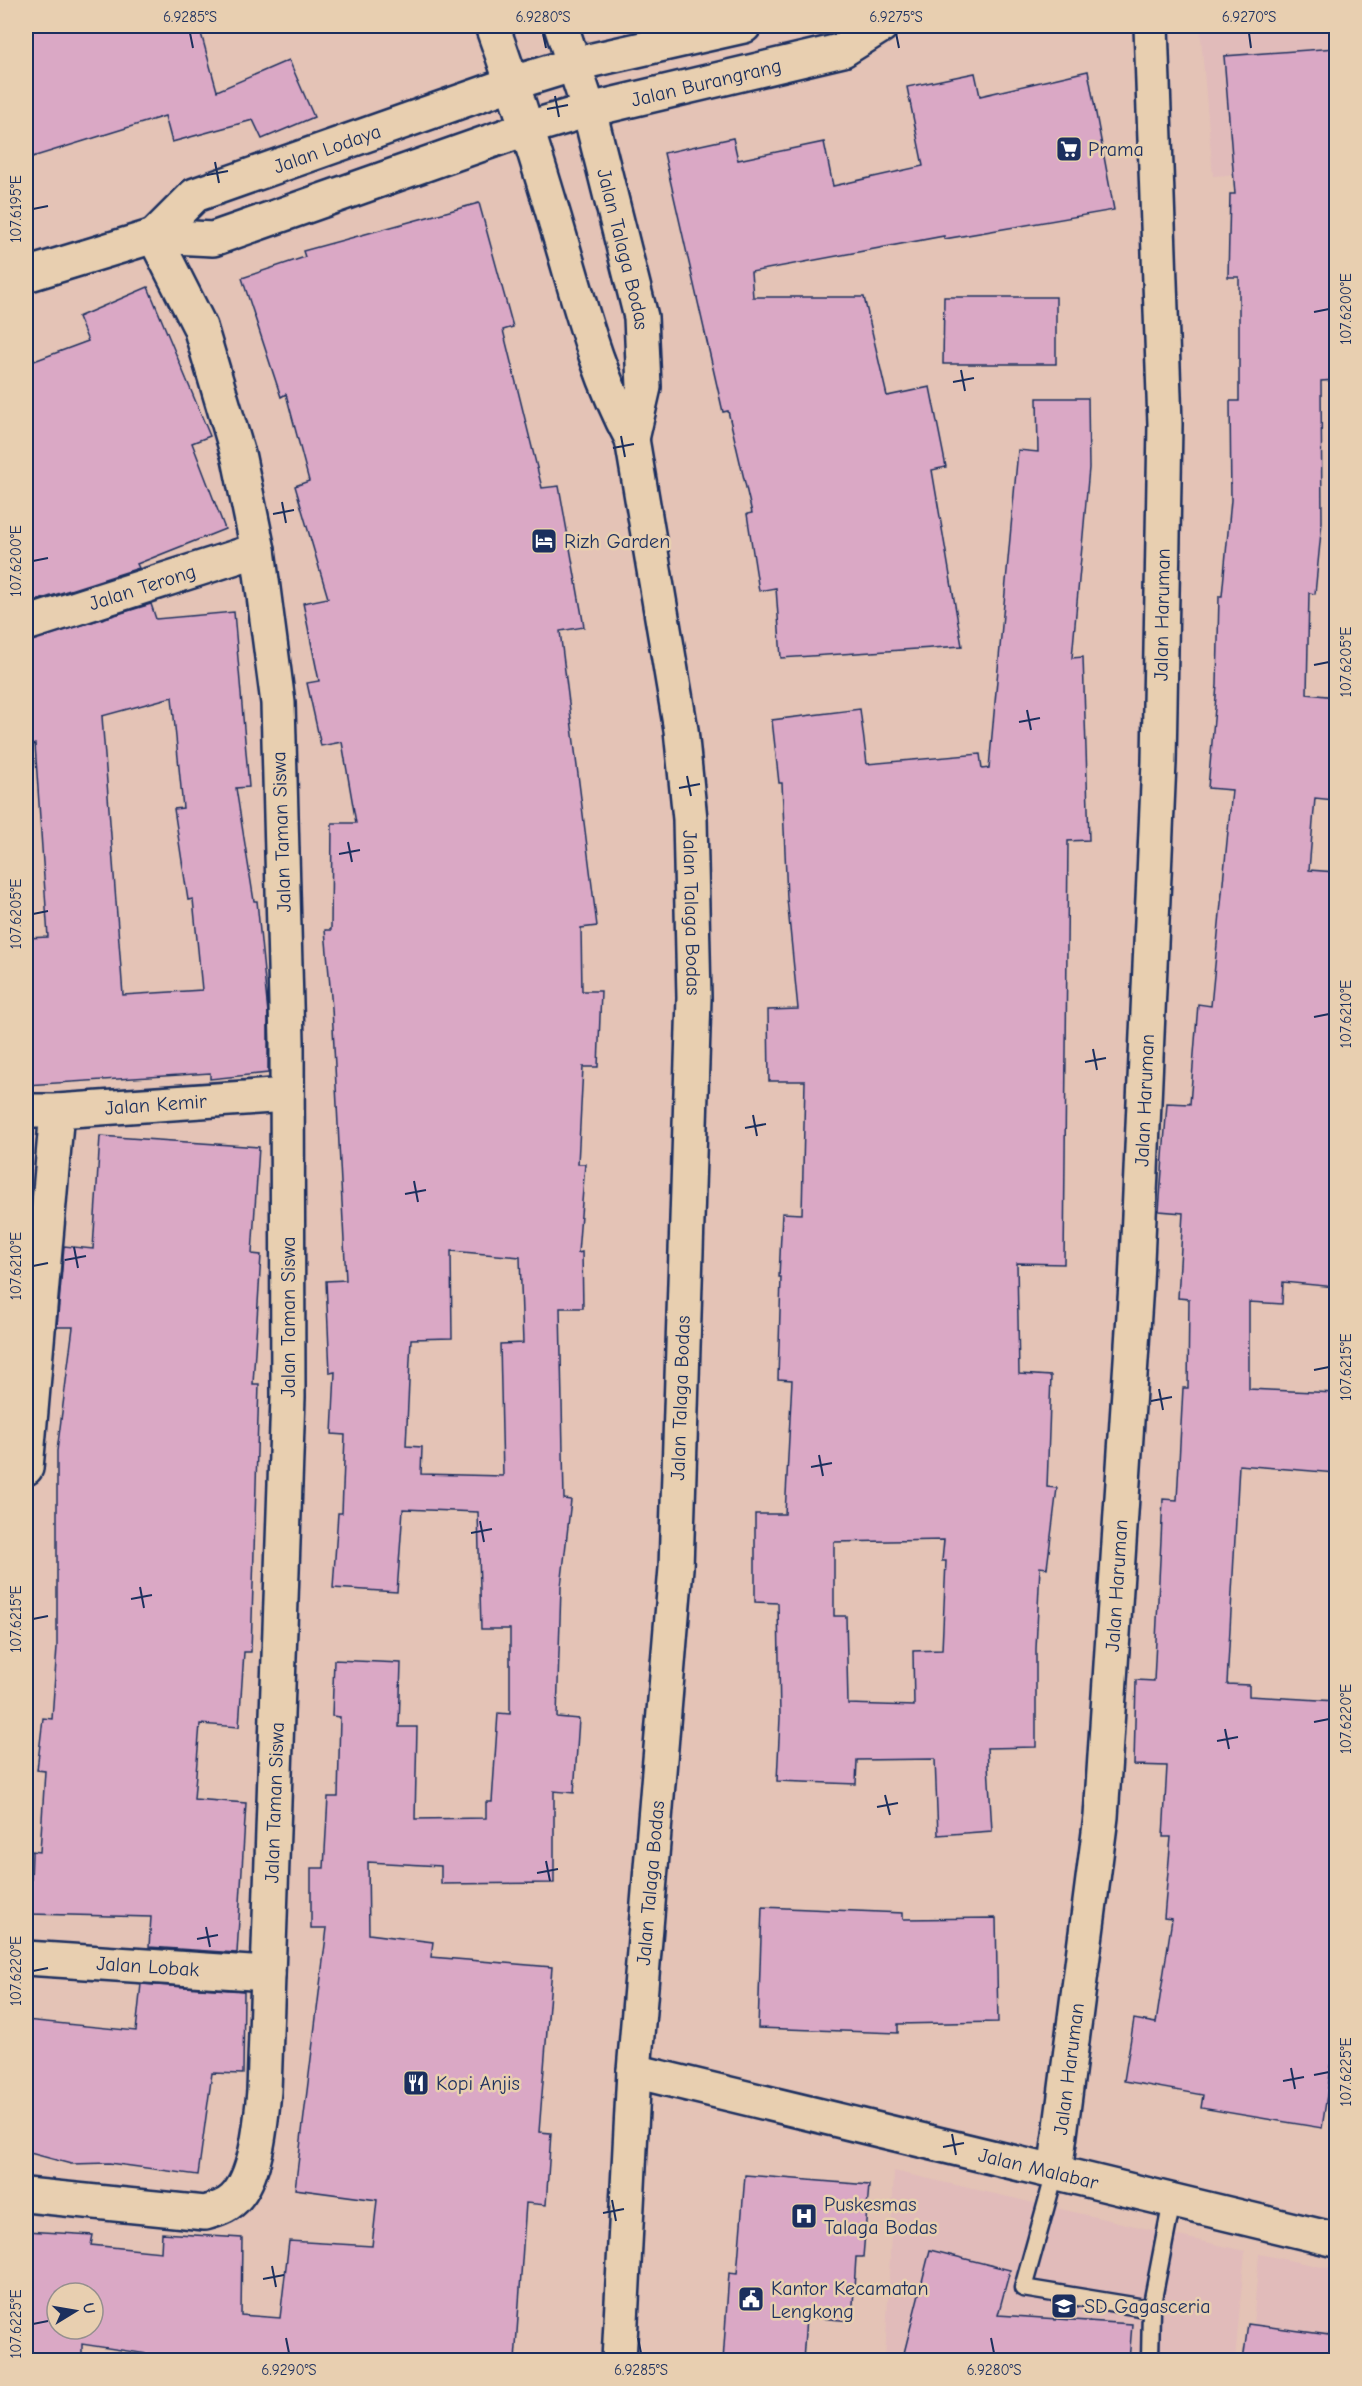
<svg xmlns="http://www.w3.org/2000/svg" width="1362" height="2386" font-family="'Comic Neue',sans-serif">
<rect width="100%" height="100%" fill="#e4c3b6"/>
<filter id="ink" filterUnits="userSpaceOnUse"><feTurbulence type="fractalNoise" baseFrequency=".0167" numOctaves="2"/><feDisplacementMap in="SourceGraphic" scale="12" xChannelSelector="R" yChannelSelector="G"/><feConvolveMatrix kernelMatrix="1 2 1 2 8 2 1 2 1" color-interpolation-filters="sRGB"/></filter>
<g filter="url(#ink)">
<g fill="#e1bbba">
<polygon points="1200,26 1336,26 1336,169 1213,176"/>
<polygon points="894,2171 1245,2251 1235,2360 885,2360"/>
<polygon points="1259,2254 1336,2270 1336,2360 1250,2360"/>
</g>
<g fill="#daa8c5" stroke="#1b2f5e" stroke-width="1.5" fill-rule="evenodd">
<polygon points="26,26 199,26 217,91 289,60 314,117 262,139 253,120 172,142 165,116 26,159"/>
<polygon points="1336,48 1336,279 1334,279 1336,380 1321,381 1322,522 1315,594 1309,593 1307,694 1336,697 1334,800 1315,798 1309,870 1336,872 1336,1287 1283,1282 1282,1304 1249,1302 1249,1389 1336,1393 1336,1473 1239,1465 1227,1684 1249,1685 1249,1696 1336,1701 1336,2035 1322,2128 1201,2108 1203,2095 1124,2081 1134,2019 1156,2023 1172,1919 1164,1918 1171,1837 1163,1837 1167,1766 1134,1765 1136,1680 1154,1681 1163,1499 1177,1500 1183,1388 1188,1388 1189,1299 1178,1298 1183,1213 1159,1211 1167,1103 1190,1104 1198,1004 1211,1006 1232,790 1208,788 1217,685 1219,596 1222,596 1231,500 1230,401 1239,401 1239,277 1228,277 1230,194 1235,194 1224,56"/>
<polygon points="1088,71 1114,210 944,239 944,236 751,272 753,297 864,297 887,396 930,387 946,467 932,470 962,646 781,658 776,588 759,591 747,514 752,513 728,411 723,412 664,153 733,138 738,160 824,142 833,186 923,166 907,87 975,73 980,96"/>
<path d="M479,203L513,327L503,330L542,488L559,486L584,627L560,631L597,926L581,928L582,991H601L598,1067H583L578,1164H585L578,1253L582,1252L583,1308H560L564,1499L571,1500L561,1587L557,1717L579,1719L574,1793L554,1791V1883L441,1884V1866L368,1862L369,1934L433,1942L431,1957L552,1967L539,2132L551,2133L546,2205L526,2203L515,2361H353L316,2356L315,2361H193L82,2344V2361H26V2231L93,2235L91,2245L161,2252L162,2233L242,2238L241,2315L280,2318L289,2241L372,2246L377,2200L295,2189L327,1928H311V1868H324L328,1797H338L340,1717L332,1716L334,1660L401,1663L399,1727H417L415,1819L486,1818V1802H492L498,1713L510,1714V1629H481L478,1512L403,1509L397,1592L333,1588L338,1513H342L345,1435L332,1434L335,1372L330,1373L326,1281L346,1280L332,1008L325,930H331L332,823H356L342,742L321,746L307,683L319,681L303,603L328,598L295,486L309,481L286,394L281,397L242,278L305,257L303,251ZM451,1251L520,1257L523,1343L500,1344L503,1476L421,1474L422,1447L406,1446L411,1339L452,1338ZM57,2293H93V2329H57Z"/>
<polygon points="148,287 210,436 192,443 225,529 137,564 139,568 26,604 26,364 88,341 78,317"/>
<polygon points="944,297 1056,297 1056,364 943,364"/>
<path d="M1037,398H1088L1089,468L1072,658L1083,657L1089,840L1068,841L1064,1264L1017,1263L1019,1374L1051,1376L1047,1487L1057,1488L1047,1568L1040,1567L1036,1649V1747L987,1748L992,1831L938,1835L935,1759L857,1760L856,1784L777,1781L780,1718L778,1603L755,1602V1514H785L792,1380L778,1379L781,1277H779L782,1213L802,1214L805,1081H769L768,1010L798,1009L787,898L782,783H779L772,720L860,709L867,764L980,754L982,769L989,768L1018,450L1038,452ZM944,1540L942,1561H946L942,1650L913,1651L914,1706L848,1704L846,1616H834V1542Z"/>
<path d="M151,604L156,619L234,612L249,787L236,788L254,901H257L268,1013V1073L210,1079V1073L26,1085V938L48,937L35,744L26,747V642ZM172,697L183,808L174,809L188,900L193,899L202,990L123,995L102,716Z"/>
<polygon points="100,1136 259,1147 252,1254 261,1255 253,1384 259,1384 251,1652 244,1652 239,1727 200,1724 194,1799 246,1803 237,1953 149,1947 151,1917 30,1914 32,1851 40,1852 45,1771 37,1770 43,1718 52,1719 57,1647 57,1451 73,1327 57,1327 64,1246 93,1249"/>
<polygon points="762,1907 903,1913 903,1919 996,1918 998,2022 898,2024 898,2033 758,2028"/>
<polygon points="141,1984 244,1991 243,2074 212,2073 198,2175 109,2163 71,2164 26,2152 26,2020 136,2031"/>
<polygon points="745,2175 869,2185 863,2257 856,2257 852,2321 806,2317 803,2361 723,2361 729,2273 737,2274"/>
<polygon points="930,2250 1010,2270 998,2315 1132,2324 1129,2361 902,2361"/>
<polygon points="1248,2324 1336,2336 1336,2361 1243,2361"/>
</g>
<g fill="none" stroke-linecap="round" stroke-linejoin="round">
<defs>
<g id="lane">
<polyline points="1055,2173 1023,2288 1151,2309"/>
<polyline points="1150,2360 1151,2309 1172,2201"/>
</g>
<g id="street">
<path id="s1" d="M26,624L258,550"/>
<path id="s2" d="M26,1111H57L287,1095"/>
<polyline points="26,1468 57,1111"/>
<path id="s3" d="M26,1958L268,1974"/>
<path id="s4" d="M1055,2173L1101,1817L1136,1284L1159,762L1165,424L1151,26"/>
<path id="s5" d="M26,2195L205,2213C216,2210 226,2207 234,2199C257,2176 261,2122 264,2091L288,1397L287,1041L278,703L258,550L239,458L200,327L154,236"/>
</g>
<g id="secondary">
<path id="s6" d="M492,26C519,100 542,175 564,251C583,316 600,380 632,439L681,730L690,819L694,998L676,1568L634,2071L619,2360"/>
<path id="s7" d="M561,26L589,110L641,317L644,387L632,439"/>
<path id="s8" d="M154,236L195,195L513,83L575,64L744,26"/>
<path id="s9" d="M26,275L154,236L213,239L528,128L589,110L843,50L881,26"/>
<path id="s10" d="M634,2071L1336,2240"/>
</g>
</defs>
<use href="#lane" stroke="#1b2f5e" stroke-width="21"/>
<use href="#street" stroke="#1b2f5e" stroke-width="38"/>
<use href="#secondary" stroke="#1b2f5e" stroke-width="38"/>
<use href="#lane" stroke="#e8cfb0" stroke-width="16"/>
<use href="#street" stroke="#e8cfb0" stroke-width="33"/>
<use href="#secondary" stroke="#e8cfb0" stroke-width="33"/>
</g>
</g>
<path fill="none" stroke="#1b2f5e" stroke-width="2" d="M190,33L193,48M543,33L546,48M896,33L899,48M1249,33L1251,48M555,96L559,117M547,109L568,105M215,162L219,183M207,175L228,171M33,209L48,206M1314,312L1329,309M961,370L965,391M953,382L974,378M621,436L625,457M613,448L634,444M282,502L286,523M273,514L294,510M33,561L48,558M1314,665L1329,662M1027,710L1031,730M1019,722L1040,718M687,776L691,796M679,788L700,784M348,842L352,862M339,854L360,850M33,914L48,911M1314,1017L1329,1014M1093,1049L1097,1070M1085,1062L1106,1058M753,1115L757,1136M745,1128L766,1124M414,1181L418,1202M405,1194L426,1190M74,1247L78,1268M65,1260L86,1256M33,1266L48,1263M1314,1370L1329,1367M1159,1389L1163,1410M1151,1401L1172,1397M819,1455L823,1476M811,1467L832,1463M480,1521L484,1542M471,1533L492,1529M140,1587L144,1608M131,1599L152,1595M33,1619L48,1616M1314,1722L1329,1719M1225,1729L1229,1749M1217,1741L1238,1737M885,1795L890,1815M877,1807L898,1803M546,1861L550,1881M537,1873L558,1869M206,1927L210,1947M197,1939L218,1935M33,1971L48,1968M1291,2068L1295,2089M1314,2075L1329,2072M1283,2081L1304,2077M952,2134L956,2155M943,2147L964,2143M612,2200L616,2221M603,2213L624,2209M272,2266L276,2287M263,2279L284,2275M33,2324L48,2321M286,2338L289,2353M638,2338L641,2353M991,2338L994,2353"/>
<defs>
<symbol id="supermarket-square" viewBox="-11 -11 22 22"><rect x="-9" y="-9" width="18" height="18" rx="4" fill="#1b2f5e" stroke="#e8cfb0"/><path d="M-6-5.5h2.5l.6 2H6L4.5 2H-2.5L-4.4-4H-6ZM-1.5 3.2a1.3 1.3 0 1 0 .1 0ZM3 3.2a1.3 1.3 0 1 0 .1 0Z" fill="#fff"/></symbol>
<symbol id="hotel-square" viewBox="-11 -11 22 22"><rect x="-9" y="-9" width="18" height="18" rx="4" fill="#1b2f5e" stroke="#e8cfb0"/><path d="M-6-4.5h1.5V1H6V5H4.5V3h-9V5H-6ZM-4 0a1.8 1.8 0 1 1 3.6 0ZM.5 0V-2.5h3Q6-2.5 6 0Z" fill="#fff"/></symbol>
<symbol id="restaurant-square" viewBox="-11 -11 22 22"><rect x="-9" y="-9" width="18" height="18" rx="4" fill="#1b2f5e" stroke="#e8cfb0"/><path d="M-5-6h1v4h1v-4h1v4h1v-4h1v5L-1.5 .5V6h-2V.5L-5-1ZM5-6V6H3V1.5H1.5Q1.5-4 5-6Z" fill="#fff"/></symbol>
<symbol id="hospital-square" viewBox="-11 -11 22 22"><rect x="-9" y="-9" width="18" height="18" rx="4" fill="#1b2f5e" stroke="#e8cfb0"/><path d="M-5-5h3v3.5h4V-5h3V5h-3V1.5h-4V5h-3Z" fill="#fff"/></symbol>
<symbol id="civic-square" viewBox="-11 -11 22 22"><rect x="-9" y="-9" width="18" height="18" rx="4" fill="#1b2f5e" stroke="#e8cfb0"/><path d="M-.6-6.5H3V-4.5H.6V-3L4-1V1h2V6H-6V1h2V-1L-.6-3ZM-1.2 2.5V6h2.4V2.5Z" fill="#fff"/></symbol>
<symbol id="school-square" viewBox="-11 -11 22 22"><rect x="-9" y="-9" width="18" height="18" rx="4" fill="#1b2f5e" stroke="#e8cfb0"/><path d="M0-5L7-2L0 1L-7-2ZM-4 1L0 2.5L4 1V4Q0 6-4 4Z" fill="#fff"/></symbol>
</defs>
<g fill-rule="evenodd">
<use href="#supermarket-square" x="1054" y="134" width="30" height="30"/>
<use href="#hotel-square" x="529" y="526" width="30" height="30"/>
<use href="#restaurant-square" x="401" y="2068" width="30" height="30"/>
<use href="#hospital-square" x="789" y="2201" width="30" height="30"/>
<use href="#civic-square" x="736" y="2284" width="30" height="30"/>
<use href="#school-square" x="1049" y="2291" width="30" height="30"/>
</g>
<g text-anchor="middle" stroke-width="5" stroke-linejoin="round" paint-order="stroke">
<g font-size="20" fill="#1b2f5e" stroke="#e8cfb0">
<text dy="7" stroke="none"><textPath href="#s9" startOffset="711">Jalan Burangrang</textPath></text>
<text dy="7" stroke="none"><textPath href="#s8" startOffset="198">Jalan Lodaya</textPath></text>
<text dy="7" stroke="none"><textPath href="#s7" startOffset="232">Jalan Talaga Bodas</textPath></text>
<text dy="7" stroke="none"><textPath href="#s1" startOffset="122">Jalan Terong</textPath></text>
<text dy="7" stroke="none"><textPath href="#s4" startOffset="1563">Jalan Haruman</textPath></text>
<text transform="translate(281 832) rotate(-92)" y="7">Jalan Taman Siswa</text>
<text dy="7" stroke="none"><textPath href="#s6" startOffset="915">Jalan Talaga Bodas</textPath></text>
<text dy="7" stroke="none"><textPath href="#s4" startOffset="1077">Jalan Haruman</textPath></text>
<text dy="7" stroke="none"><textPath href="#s2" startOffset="130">Jalan Kemir</textPath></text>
<text transform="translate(288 1317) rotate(-90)" y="7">Jalan Taman Siswa</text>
<text transform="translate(680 1398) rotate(-88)" y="7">Jalan Talaga Bodas</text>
<text dy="7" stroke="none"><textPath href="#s4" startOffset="591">Jalan Haruman</textPath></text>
<text dy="7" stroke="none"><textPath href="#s5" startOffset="615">Jalan Taman Siswa</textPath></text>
<text transform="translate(650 1883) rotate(-85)" y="7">Jalan Talaga Bodas</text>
<text dy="7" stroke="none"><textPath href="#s3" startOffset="122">Jalan Lobak</textPath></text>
<text dy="7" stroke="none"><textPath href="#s4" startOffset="105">Jalan Haruman</textPath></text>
<text dy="7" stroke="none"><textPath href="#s10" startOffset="416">Jalan Malabar</textPath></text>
</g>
<g font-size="20" fill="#1b2f5e" stroke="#e8cfb0" text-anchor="start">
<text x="1088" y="156">Prama</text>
<text x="564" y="548">Rizh Garden</text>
<text x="436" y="2090">Kopi Anjis</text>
<text x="824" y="2211">Puskesmas<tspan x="824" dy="23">Talaga Bodas</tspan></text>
<text x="771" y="2295">Kantor Kecamatan<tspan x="771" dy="23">Lengkong</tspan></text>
<text x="1084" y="2313">SD Gagasceria</text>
</g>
</g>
<rect width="1362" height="2386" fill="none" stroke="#e8cfb0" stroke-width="66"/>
<g transform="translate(75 2311) rotate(79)"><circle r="28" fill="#e8cfb0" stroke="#968f8f" stroke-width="1.5"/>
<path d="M0-4.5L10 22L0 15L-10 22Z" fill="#1b2f5e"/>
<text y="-9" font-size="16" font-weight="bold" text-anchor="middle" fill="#1b2f5e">U</text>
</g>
<rect x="33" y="33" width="1296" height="2320" fill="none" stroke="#1b2f5e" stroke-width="2"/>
<g font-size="15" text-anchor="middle" fill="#1b2f5e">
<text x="190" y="22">6.9285°S</text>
<text x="543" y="22">6.9280°S</text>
<text x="896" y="22">6.9275°S</text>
<text x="1249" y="22">6.9270°S</text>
<text transform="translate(16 209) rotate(-90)" y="5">107.6195°E</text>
<text transform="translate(1346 309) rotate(-90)" y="5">107.6200°E</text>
<text transform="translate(16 561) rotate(-90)" y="5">107.6200°E</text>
<text transform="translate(1346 662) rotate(-90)" y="5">107.6205°E</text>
<text transform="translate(16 914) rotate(-90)" y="5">107.6205°E</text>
<text transform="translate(1346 1014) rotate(-90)" y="5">107.6210°E</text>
<text transform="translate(16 1266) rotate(-90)" y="5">107.6210°E</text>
<text transform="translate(1346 1367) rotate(-90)" y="5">107.6215°E</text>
<text transform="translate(16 1619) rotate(-90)" y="5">107.6215°E</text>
<text transform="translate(1346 1719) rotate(-90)" y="5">107.6220°E</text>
<text transform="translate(16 1971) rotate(-90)" y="5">107.6220°E</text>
<text transform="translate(1346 2072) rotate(-90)" y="5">107.6225°E</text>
<text transform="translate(16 2324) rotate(-90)" y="5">107.6225°E</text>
<text x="289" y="2375">6.9290°S</text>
<text x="641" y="2375">6.9285°S</text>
<text x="994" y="2375">6.9280°S</text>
</g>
</svg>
